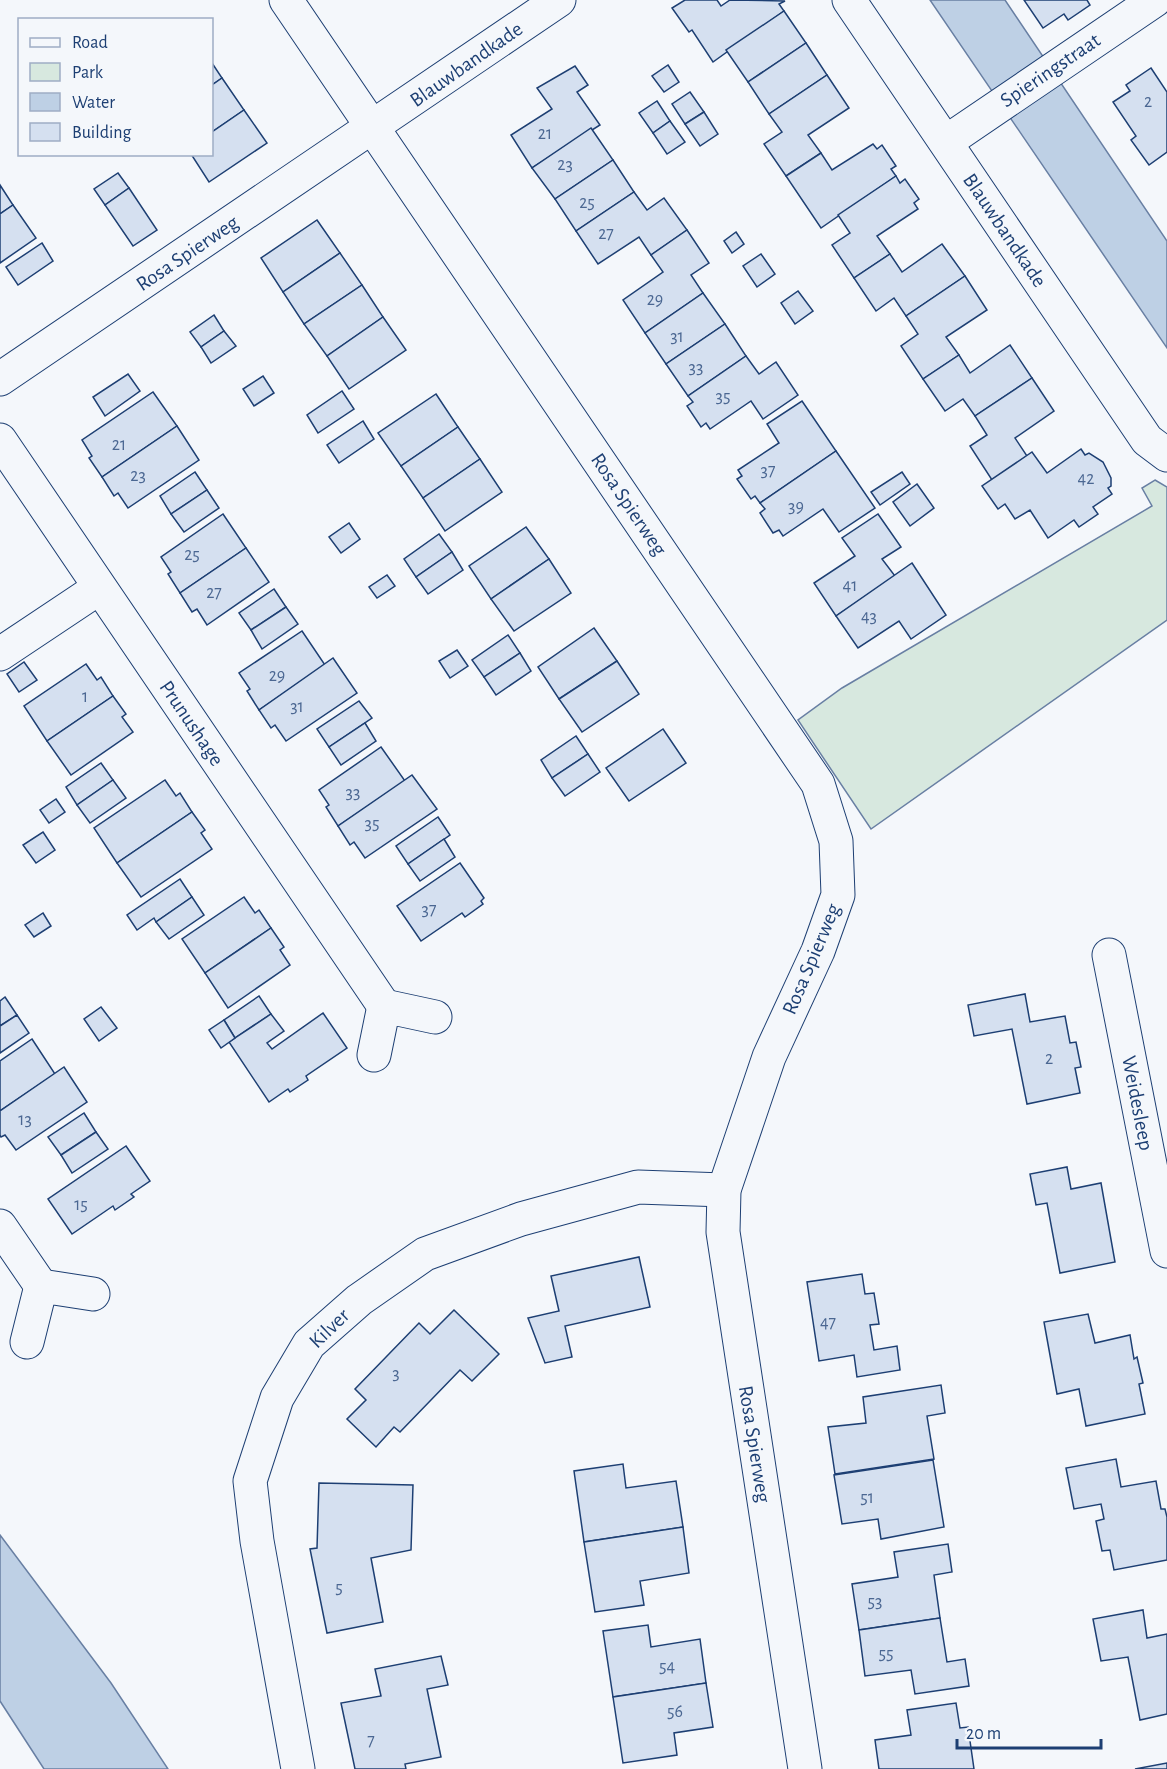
<svg xmlns="http://www.w3.org/2000/svg" width="1167" height="1769" font-family="'Alegreya Sans',sans-serif">
<rect width="100%" height="100%" fill="#f4f7fb"/>
<polygon fill="#d7e8df" stroke="#687fa3" stroke-width="1.5" points="1155,480 1167,487 1167,620 871,829 798,720 842,688 1152,506 1142,488"/>
<g fill="#bed0e5" stroke="#687fa3" stroke-width="1.5">
<polygon points="930,0 1005,0 1167,241 1167,348"/>
<polygon points="0,1535 111,1683 168,1769 44,1769 0,1701"/>
</g>
<g fill="#d5e0f0" stroke="#1d3f73" stroke-width="1.5">
<polygon points="685,0 717,0 721,6 730,0 785,1 779,4 784,11 713,62 692,30 689,32 672,8"/>
<polygon points="1024,0 1087,0 1090,5 1068,20 1064,14 1043,28"/>
<polygon points="784,11 806,43 748,82 726,50"/>
<polygon points="806,43 827,75 769,114 748,82"/>
<polygon points="212,63 222,78 212,85"/>
<polygon points="668,65 679,82 664,92 652,76"/>
<polygon points="575,66 588,85 577,92 600,125 532,168 511,135 552,109 537,88"/>
<polygon points="1151,68 1167,92 1167,152 1149,165 1131,140 1136,136 1113,102 1130,91 1126,85"/>
<polygon points="827,75 849,108 808,135 821,153 786,176 764,144 782,132 769,114"/>
<polygon points="222,78 244,110 212,132 212,85"/>
<polygon points="690,92 704,112 685,124 672,104"/>
<polygon points="657,101 670,121 653,133 639,113"/>
<polygon points="244,110 267,143 209,182 191,154 212,154 212,132"/>
<polygon points="704,112 718,134 700,146 685,124"/>
<polygon points="670,121 685,142 667,154 653,133"/>
<polygon points="591,128 613,160 555,199 532,168"/>
<polygon points="873,144 877,149 882,145 896,166 891,169 896,176 821,228 786,176 821,153 832,170"/>
<polygon points="613,160 634,192 576,231 555,199"/>
<polygon points="118,173 129,188 105,205 94,189"/>
<polygon points="896,176 900,183 905,179 919,199 914,203 918,209 877,236 890,254 854,278 832,245 850,233 838,215"/>
<polygon points="0,185 13,205 0,214"/>
<polygon points="129,188 157,230 133,246 105,205"/>
<polygon points="634,192 647,210 664,198 687,230 651,255 639,237 598,264 576,231"/>
<polygon points="13,205 36,238 0,263 0,214"/>
<polygon points="317,220 340,253 283,292 261,258"/>
<polygon points="687,230 709,263 691,275 703,293 645,333 623,300 663,272 651,255"/>
<polygon points="736,232 744,244 732,253 724,241"/>
<polygon points="42,243 53,261 18,285 6,267"/>
<polygon points="942,244 965,276 906,316 894,298 876,311 854,278 890,254 902,272"/>
<polygon points="340,253 362,285 304,324 283,292"/>
<polygon points="761,254 775,274 757,287 743,266"/>
<polygon points="965,276 987,310 946,337 959,355 923,379 901,346 918,334 906,316"/>
<polygon points="362,285 383,317 327,356 304,324"/>
<polygon points="798,291 813,311 795,324 781,303"/>
<polygon points="703,293 725,324 666,364 645,333"/>
<polygon points="214,315 224,331 201,347 190,332"/>
<polygon points="383,317 406,350 349,389 327,356"/>
<polygon points="725,324 746,356 688,396 666,364"/>
<polygon points="224,331 236,346 211,363 201,347"/>
<polygon points="1010,345 1032,378 975,416 963,399 945,411 923,379 959,355 970,373"/>
<polygon points="746,356 759,374 776,362 798,395 763,419 751,401 710,429 706,423 701,427 687,406 693,402 688,396"/>
<polygon points="128,374 140,391 105,416 93,397"/>
<polygon points="263,376 274,393 254,406 243,389"/>
<polygon points="1032,378 1054,411 1015,438 1027,456 992,480 970,446 987,435 975,416"/>
<polygon points="342,391 354,409 318,433 307,415"/>
<polygon points="153,392 177,426 102,477 89,458 92,456 82,440"/>
<polygon points="436,394 458,427 401,466 378,433"/>
<polygon points="802,401 836,451 760,503 755,496 751,499 737,479 742,476 738,470 779,443 767,424"/>
<polygon points="363,421 374,439 339,463 327,445"/>
<polygon points="177,426 199,460 128,508 118,493 114,496 102,477"/>
<polygon points="458,427 480,459 423,498 401,466"/>
<polygon points="1081,449 1085,455 1089,453 1103,462 1111,478 1111,486 1108,488 1112,494 1093,507 1098,514 1079,527 1074,520 1048,538 1030,510 1015,519 1005,504 998,509 982,486 1032,452 1047,473"/>
<polygon points="836,451 875,508 839,532 823,509 783,536 779,530 773,533 760,513 765,509 760,503"/>
<polygon points="480,459 502,492 445,531 423,498"/>
<polygon points="195,472 207,490 171,514 160,496"/>
<polygon points="902,472 910,484 880,505 871,492"/>
<polygon points="917,484 934,508 910,526 893,502"/>
<polygon points="207,490 219,508 184,532 171,514"/>
<polygon points="223,514 246,548 180,593 168,574 171,572 161,557"/>
<polygon points="878,514 901,547 882,559 895,576 836,616 814,583 855,556 842,538"/>
<polygon points="349,523 360,539 341,553 329,537"/>
<polygon points="526,527 549,559 491,599 469,566"/>
<polygon points="439,534 452,552 416,577 404,559"/>
<polygon points="246,548 269,582 207,625 197,609 192,612 180,593"/>
<polygon points="452,552 463,570 428,594 416,577"/>
<polygon points="549,559 571,593 514,631 491,599"/>
<polygon points="912,563 946,615 911,639 899,621 858,648 836,616"/>
<polygon points="387,575 395,586 377,598 369,587"/>
<polygon points="274,589 286,607 251,630 239,613"/>
<polygon points="286,607 298,624 262,649 251,630"/>
<polygon points="594,628 617,661 559,699 538,667"/>
<polygon points="302,631 325,665 259,710 247,691 250,689 239,673"/>
<polygon points="508,635 520,653 484,677 472,660"/>
<polygon points="457,650 468,666 450,678 439,661"/>
<polygon points="520,653 531,671 496,695 484,677"/>
<polygon points="333,658 357,693 286,741 275,725 271,728 259,710"/>
<polygon points="617,661 639,694 582,732 559,699"/>
<polygon points="24,662 37,680 19,692 7,674"/>
<polygon points="86,664 97,680 101,677 113,696 47,741 24,706"/>
<polygon points="113,696 126,714 122,717 133,732 71,775 47,741"/>
<polygon points="359,701 372,718 329,747 317,729"/>
<polygon points="365,723 376,741 341,765 329,747"/>
<polygon points="663,729 686,763 629,801 606,768"/>
<polygon points="576,736 588,754 552,778 541,760"/>
<polygon points="381,747 405,781 338,826 326,807 329,805 319,790"/>
<polygon points="588,754 600,772 565,796 552,778"/>
<polygon points="101,763 113,780 77,805 66,787"/>
<polygon points="412,775 437,809 365,858 354,842 350,845 338,826"/>
<polygon points="113,780 126,798 90,823 77,805"/>
<polygon points="165,780 176,796 180,793 192,812 117,863 94,828"/>
<polygon points="56,799 65,812 49,823 40,810"/>
<polygon points="192,812 205,830 201,833 212,849 141,897 117,863"/>
<polygon points="438,817 450,835 408,864 396,846"/>
<polygon points="43,832 55,850 36,863 23,845"/>
<polygon points="444,839 455,857 420,881 408,864"/>
<polygon points="460,863 484,898 481,901 483,904 465,917 462,913 421,941 397,906"/>
<polygon points="180,879 192,897 156,922 154,918 137,930 127,915"/>
<polygon points="192,897 204,915 169,939 156,922"/>
<polygon points="244,897 255,913 259,910 271,928 205,973 182,939"/>
<polygon points="43,913 51,926 34,937 25,925"/>
<polygon points="271,928 284,947 280,950 290,965 228,1008 205,973"/>
<polygon points="1025,994 1030,1022 1065,1016 1070,1043 1076,1042 1081,1067 1075,1068 1080,1093 1027,1104 1012,1029 974,1036 968,1005"/>
<polygon points="259,996 271,1014 235,1038 224,1020"/>
<polygon points="5,997 17,1015 0,1026 0,1001"/>
<polygon points="101,1007 117,1028 99,1041 84,1019"/>
<polygon points="323,1013 347,1048 306,1076 308,1080 290,1092 288,1089 269,1102 229,1042 271,1014 284,1031 267,1043 272,1049"/>
<polygon points="17,1015 29,1033 0,1053 0,1026"/>
<polygon points="224,1020 235,1038 221,1048 209,1030"/>
<polygon points="32,1039 55,1074 0,1111 0,1061"/>
<polygon points="64,1067 87,1102 16,1150 5,1135 1,1137 0,1135 0,1111"/>
<polygon points="84,1113 96,1132 61,1155 48,1137"/>
<polygon points="96,1132 108,1149 72,1173 61,1155"/>
<polygon points="126,1146 150,1181 131,1194 134,1197 115,1210 113,1206 72,1234 48,1199"/>
<polygon points="1067,1167 1071,1189 1101,1183 1115,1262 1060,1273 1047,1203 1036,1205 1030,1174"/>
<polygon points="639,1257 650,1307 565,1326 572,1357 545,1363 528,1318 559,1311 551,1276"/>
<polygon points="862,1274 865,1294 874,1293 879,1324 870,1325 874,1350 897,1346 900,1370 857,1377 854,1355 819,1361 807,1282"/>
<polygon points="454,1310 499,1354 472,1381 460,1370 400,1432 394,1427 376,1447 347,1419 366,1400 355,1389 419,1323 430,1334"/>
<polygon points="1088,1314 1095,1343 1130,1335 1134,1359 1137,1357 1143,1383 1139,1384 1145,1414 1086,1426 1079,1389 1057,1394 1044,1322"/>
<polygon points="941,1385 945,1413 927,1416 934,1459 835,1474 828,1427 866,1423 863,1397"/>
<polygon points="1116,1459 1121,1487 1156,1481 1161,1509 1165,1509 1167,1517 1167,1560 1114,1570 1110,1550 1102,1551 1096,1521 1104,1519 1101,1504 1074,1509 1066,1468"/>
<polygon points="933,1460 944,1527 881,1539 878,1519 842,1524 834,1475"/>
<polygon points="623,1464 626,1488 676,1481 683,1527 584,1542 574,1471"/>
<polygon points="319,1483 413,1485 411,1550 371,1558 383,1622 327,1633 310,1549 317,1548"/>
<polygon points="683,1527 689,1573 640,1581 644,1605 595,1612 584,1542"/>
<polygon points="948,1544 952,1572 934,1575 940,1618 859,1630 852,1584 898,1577 894,1552"/>
<polygon points="1143,1610 1147,1638 1167,1634 1167,1714 1140,1720 1128,1657 1101,1661 1093,1619"/>
<polygon points="940,1618 947,1662 965,1659 969,1686 915,1694 911,1670 865,1676 859,1630"/>
<polygon points="648,1625 651,1647 700,1639 706,1683 613,1697 603,1631"/>
<polygon points="441,1656 448,1685 427,1689 441,1757 405,1764 406,1769 355,1769 341,1703 381,1696 375,1669"/>
<polygon points="706,1683 713,1727 674,1733 677,1755 623,1763 613,1697"/>
<polygon points="956,1703 960,1728 968,1727 974,1769 879,1769 875,1740 911,1735 907,1710"/>
<polygon points="1167,1763 1167,1769 1135,1769"/>
</g>
<g fill="none" stroke-linecap="round" stroke-linejoin="round">
<defs>
<g id="minor">
<polyline points="286,0 818,784 836,841 838,895 818,951 769,1057 724,1190 723,1232 805,1769"/>
<polyline points="849,0 1147,440 1167,455"/>
<polyline points="946,142 1155,0"/>
<polyline points="0,379 559,0"/>
<polyline points="0,440 384,1006"/>
<polyline points="0,654 99,588"/>
<polyline points="1109,955 1167,1251"/>
<polyline points="374,1055 384,1006 435,1017"/>
<polyline points="0,1226 41,1286"/>
<polyline points="27,1342 41,1286 93,1294"/>
<polyline points="298,1769 257,1541 250,1481 277,1398 309,1344 359,1300 425,1254 521,1219 638,1187 724,1190"/>
</g>
</defs>
<use href="#minor" stroke="#1d3f73" stroke-width="35"/>
<use href="#minor" stroke="#f4f7fb" stroke-width="33"/>
</g>
<g text-anchor="middle" stroke-width="4.5" stroke-linejoin="round" paint-order="stroke">
<g font-size="18" fill="#4b6792">
<text x="1148" y="107">2</text>
<text x="545" y="139">21</text>
<text x="565" y="170">23</text>
<text x="587" y="208">25</text>
<text x="606" y="239">27</text>
<text x="655" y="305">29</text>
<text x="677" y="342">31</text>
<text x="696" y="373">33</text>
<text x="723" y="402">35</text>
<text x="119" y="450">21</text>
<text x="768" y="476">37</text>
<text x="138" y="481">23</text>
<text x="1086" y="484">42</text>
<text x="796" y="512">39</text>
<text x="192" y="560">25</text>
<text x="850" y="591">41</text>
<text x="214" y="598">27</text>
<text x="869" y="622">43</text>
<text x="277" y="681">29</text>
<text x="85" y="702">1</text>
<text x="297" y="712">31</text>
<text x="353" y="798">33</text>
<text x="372" y="829">35</text>
<text x="429" y="915">37</text>
<text x="1049" y="1064">2</text>
<text x="25" y="1125">13</text>
<text x="81" y="1210">15</text>
<text x="828" y="1328">47</text>
<text x="396" y="1379">3</text>
<text x="867" y="1503">51</text>
<text x="339" y="1593">5</text>
<text x="875" y="1607">53</text>
<text x="886" y="1659">55</text>
<text x="667" y="1672">54</text>
<text x="675" y="1717">56</text>
<text x="371" y="1746">7</text>
</g>
<g font-size="21" fill="#1d3f73" stroke="#f4f7fb">
<text transform="translate(466 64) rotate(-35)" y="7">Blauwbandkade</text>
<text transform="translate(1050 70) rotate(-34)" y="7">Spieringstraat</text>
<text transform="translate(1005 230) rotate(56)" y="7">Blauwbandkade</text>
<text transform="translate(187 253) rotate(-34)" y="7">Rosa Spierweg</text>
<text transform="translate(629 504) rotate(56)" y="7">Rosa Spierweg</text>
<text transform="translate(192 723) rotate(56)" y="7">Prunushage</text>
<text transform="translate(811 959) rotate(-67)" y="7">Rosa Spierweg</text>
<text transform="translate(1138 1103) rotate(79)" y="7">Weidesleep</text>
<text transform="translate(329 1328) rotate(-44)" y="7">Kilver</text>
<text transform="translate(755 1444) rotate(81)" y="7">Rosa Spierweg</text>
</g>
</g>
<rect x="18" y="18" width="195" height="138" fill="#f4f7fb" stroke="#9eadc5" stroke-width="1.5"/>
<rect x="30" y="38" width="30" height="9" fill="#f4f7fb" stroke="#9eadc5" stroke-width="1.5"/>
<text x="72" y="48" font-size="18" fill="#1d3f73">Road</text>
<rect x="30" y="63" width="30" height="18" fill="#d7e8df" stroke="#9eadc5" stroke-width="1.5"/>
<text x="72" y="78" font-size="18" fill="#1d3f73">Park</text>
<rect x="30" y="93" width="30" height="18" fill="#bed0e5" stroke="#9eadc5" stroke-width="1.5"/>
<text x="72" y="108" font-size="18" fill="#1d3f73">Water</text>
<rect x="30" y="123" width="30" height="18" fill="#d5e0f0" stroke="#9eadc5" stroke-width="1.5"/>
<text x="72" y="138" font-size="18" fill="#1d3f73">Building</text>
<path d="M957 1739v9h144v-9" fill="none" stroke="#1d3f73" stroke-width="3"/>
<text x="966" y="1739" font-size="18" fill="#1d3f73" stroke="#f4f7fb" stroke-width="4.5" paint-order="stroke">20 m</text>
</svg>
